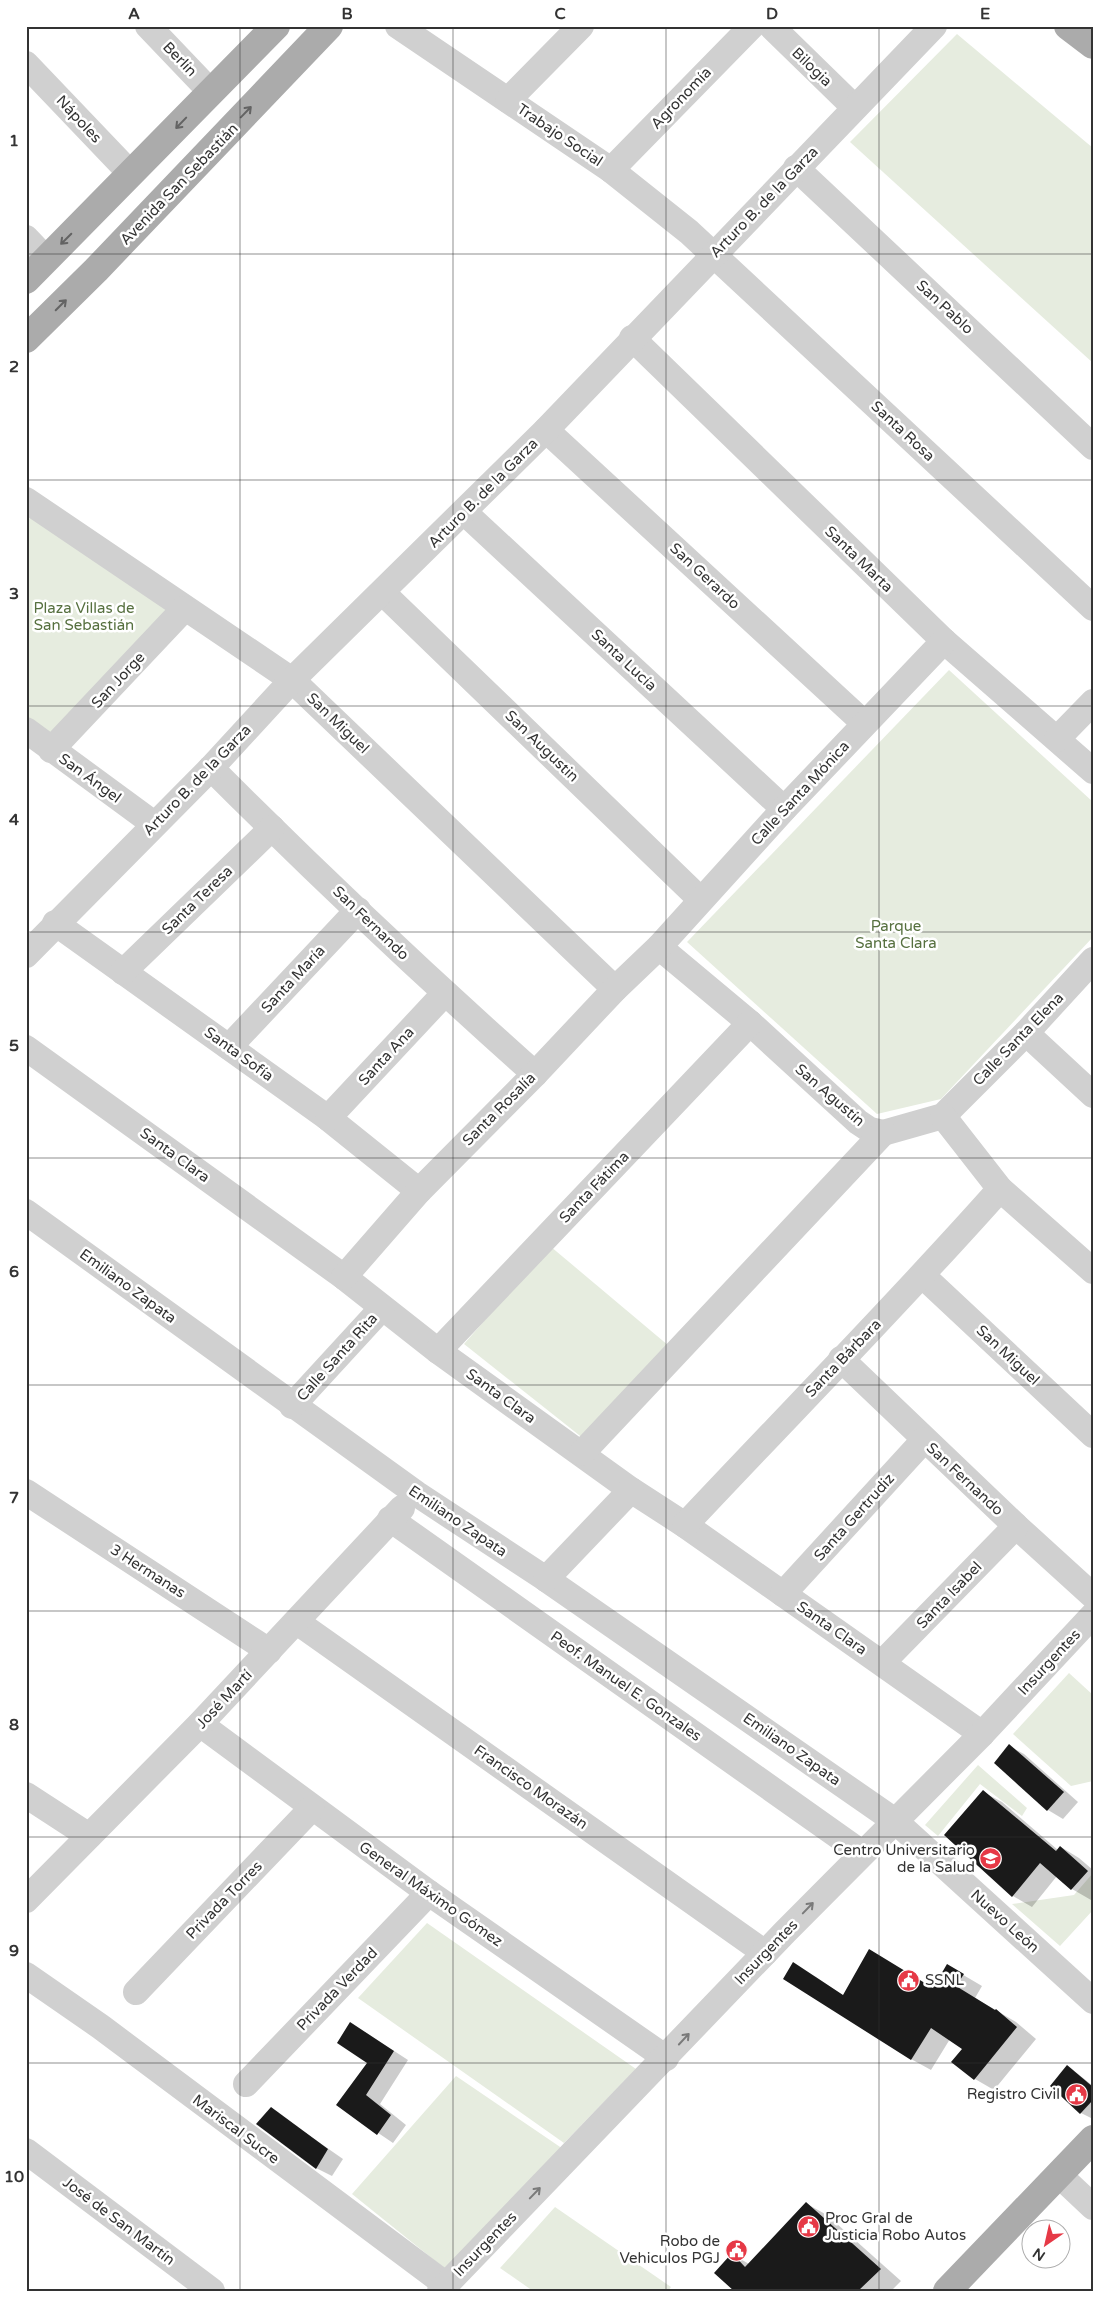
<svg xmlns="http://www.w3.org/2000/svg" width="1119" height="2317" font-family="'Varela Round',sans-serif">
<rect width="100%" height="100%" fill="#fff"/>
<g fill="#e6ecdf">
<polygon points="957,34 1093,148 1093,363 850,142"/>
<polygon points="36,511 170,607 54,740 26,719 26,522"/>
<polygon points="949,670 1093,802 1093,937 941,1099 877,1114 687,942"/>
<polygon points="550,1246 669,1346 584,1439 464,1344"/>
<polygon points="1069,1673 1093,1695 1093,1781 1071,1786 1013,1734"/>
<polygon points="978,1765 1027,1808 1022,1816 980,1784 938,1836 925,1825"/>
<polygon points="1093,1873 1093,1910 1060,1946 1012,1904 1074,1895"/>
<polygon points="427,1923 636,2069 564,2143 358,1998"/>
<polygon points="456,2076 566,2151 449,2272 352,2194"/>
<polygon points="555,2207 671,2287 668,2291 533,2291 500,2268"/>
</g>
<g fill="#0003">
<polygon points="1009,1746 1024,1754 1078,1802 1063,1819 1048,1810 995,1763"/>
<polygon points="983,1792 1002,1802 1058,1850 1061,1847 1079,1858 1093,1870 1093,1898 1091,1900 1072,1889 1057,1876 1032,1907 1013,1896 945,1835"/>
<polygon points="948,1966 982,1986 975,1998 1016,2022 1036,2039 994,2090 975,2079 964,2049 950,2039 931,2070 911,2059 813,1975 844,1996 934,1989"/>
<polygon points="365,2032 408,2060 380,2104 406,2125 393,2143 337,2105 369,2063"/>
<polygon points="1068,2066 1093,2086 1091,2118 1081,2113"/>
<polygon points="271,2109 343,2159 332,2176 316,2168"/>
<polygon points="807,2204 827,2215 901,2281 891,2291 736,2291 732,2254 749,2264"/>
</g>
<g fill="#1a1a1a">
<polygon points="1009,1744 1064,1792 1047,1811 994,1763"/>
<polygon points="983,1790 1056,1851 1060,1846 1088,1871 1071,1890 1040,1863 1012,1897 944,1835"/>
<polygon points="869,1949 933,1988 947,1964 964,1974 956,1986 995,2010 996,2009 1017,2027 974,2080 951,2062 962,2049 931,2028 911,2060 783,1979 793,1962 843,1995"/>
<polygon points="350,2022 394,2051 366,2095 391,2115 377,2135 336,2105 367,2063 337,2043"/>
<polygon points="1067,2065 1093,2087 1093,2100 1080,2114 1050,2086"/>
<polygon points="271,2107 328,2149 316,2169 256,2124"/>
<polygon points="806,2202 881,2269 858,2291 734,2291 714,2273 732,2253 745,2267"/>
</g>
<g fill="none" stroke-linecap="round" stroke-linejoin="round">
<g stroke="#d0d0d0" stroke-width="26">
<polyline points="148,26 211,92"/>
<polyline points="398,26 611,170 689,232 1093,608"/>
<polyline points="771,26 854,107"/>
<polyline points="26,64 131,174"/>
<polyline points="508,100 581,26"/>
<polyline points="796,168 1093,447"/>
<polyline points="611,170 752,26"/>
<polyline points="26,238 46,259"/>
<polyline points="632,338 944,641 1093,771"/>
<polyline points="546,430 864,723"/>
<polyline points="26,500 292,680 615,989"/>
<polyline points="464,512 784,809"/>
<polyline points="383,593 701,900"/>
<polyline points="26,730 154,824"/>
<polyline points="1057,739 1093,702"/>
<polyline points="51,750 184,609"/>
<path d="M211,768C316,873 424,975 535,1074"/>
<polyline points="55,923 328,1118 419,1191"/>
<polyline points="659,947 750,1023 858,1122 870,1130 883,1133 943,1116 1026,1033 1093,960"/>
<polyline points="26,955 211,768 292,680 546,430 934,26"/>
<polyline points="123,972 272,828"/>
<polyline points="1026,1033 1093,1095"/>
<polyline points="229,1047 358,910"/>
<polyline points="26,1048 344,1277 438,1351 631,1490 685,1525 982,1734"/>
<polyline points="943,1116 1000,1189 1093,1271"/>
<polyline points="328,1118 445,993"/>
<polyline points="26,1212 417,1494 546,1579 895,1821 1093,2001"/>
<polyline points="923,1276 1093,1435"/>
<polyline points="344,1277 419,1191 535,1074 615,989 659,947 784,809 944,641"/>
<polyline points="438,1351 750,1023"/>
<polyline points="841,1359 1016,1526 1093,1596"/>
<polyline points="292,1406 382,1308"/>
<polyline points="582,1453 883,1133"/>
<polyline points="26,1492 269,1651"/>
<polyline points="390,1519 862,1853"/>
<path d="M685,1525C790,1413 898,1304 1000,1189"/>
<polyline points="546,1579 631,1490"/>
<polyline points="783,1594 924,1440"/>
<polyline points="297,1622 765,1953"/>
<polyline points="882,1663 1016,1526"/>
<polyline points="200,1724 429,1893 666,2058"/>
<polyline points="26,1795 89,1836"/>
<polyline points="26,1900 200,1724 402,1508"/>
<polyline points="26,1975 101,2027 445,2284"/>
<polyline points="136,1992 312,1808"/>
<polyline points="246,2084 429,1893"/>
<polyline points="26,2151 212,2291"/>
<polyline points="1059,2175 1093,2207"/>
<polyline points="440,2291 785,1932 982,1734 1093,1615"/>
</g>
<g stroke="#ababab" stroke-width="28">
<polyline points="1068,26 1093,45"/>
<polyline points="26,280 276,26"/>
<polyline points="26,339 96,270 329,26"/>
<polyline points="947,2291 1093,2139"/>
</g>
</g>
<defs><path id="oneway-shaft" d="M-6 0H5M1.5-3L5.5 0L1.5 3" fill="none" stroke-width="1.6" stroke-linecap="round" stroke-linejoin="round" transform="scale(1.25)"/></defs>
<g stroke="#636363">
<use href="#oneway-shaft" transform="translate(246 112) rotate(-46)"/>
<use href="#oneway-shaft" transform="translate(181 123) rotate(134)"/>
<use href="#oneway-shaft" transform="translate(66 239) rotate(135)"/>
<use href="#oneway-shaft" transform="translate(61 305) rotate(-45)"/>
</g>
<g stroke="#7a7a7a">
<use href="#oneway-shaft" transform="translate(808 1908) rotate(-46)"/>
<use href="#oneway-shaft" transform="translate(684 2039) rotate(-47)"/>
<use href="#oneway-shaft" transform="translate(535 2193) rotate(-46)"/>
</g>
<path fill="none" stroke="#333" stroke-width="1" stroke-opacity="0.55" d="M240,26V2291M453,26V2291M666,26V2291M879,26V2291M26,254H1093M26,480H1093M26,706H1093M26,932H1093M26,1158H1093M26,1385H1093M26,1611H1093M26,1837H1093M26,2063H1093"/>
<defs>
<symbol id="university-disc" viewBox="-11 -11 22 22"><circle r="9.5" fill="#e63946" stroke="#fff"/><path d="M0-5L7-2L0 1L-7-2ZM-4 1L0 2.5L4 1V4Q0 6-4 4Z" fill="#fff"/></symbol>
<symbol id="civic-disc" viewBox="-11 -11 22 22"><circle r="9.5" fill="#e63946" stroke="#fff"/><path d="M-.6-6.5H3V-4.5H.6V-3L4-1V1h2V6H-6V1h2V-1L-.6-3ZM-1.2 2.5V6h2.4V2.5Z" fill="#fff"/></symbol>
</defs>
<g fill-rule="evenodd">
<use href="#university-disc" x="978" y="1846" width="25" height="25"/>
<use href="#civic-disc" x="896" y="1968" width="25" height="25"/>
<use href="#civic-disc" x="1064" y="2082" width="25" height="25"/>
<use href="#civic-disc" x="796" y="2214" width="25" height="25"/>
<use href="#civic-disc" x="724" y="2238" width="25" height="25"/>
</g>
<g text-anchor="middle" stroke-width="5" stroke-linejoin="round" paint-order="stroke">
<g font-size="15" fill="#333" stroke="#fff">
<text transform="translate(180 59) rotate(46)" y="5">Berlín</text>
<text transform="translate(812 67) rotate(44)" y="5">Bilogia</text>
<text transform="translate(681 98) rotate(-46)" y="5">Agronomía</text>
<text transform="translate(79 119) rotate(47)" y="5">Nápoles</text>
<text transform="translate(560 135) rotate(34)" y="5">Trabajo Social</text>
<text transform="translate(179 184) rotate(-46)" y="5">Avenida San Sebastián</text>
<text transform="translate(764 202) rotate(-46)" y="5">Arturo B. de la Garza</text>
<text transform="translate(945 307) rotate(43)" y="5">San Pablo</text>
<text transform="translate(903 431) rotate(43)" y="5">Santa Rosa</text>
<text transform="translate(483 493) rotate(-45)" y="5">Arturo B. de la Garza</text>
<text transform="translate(859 559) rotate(44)" y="5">Santa Marta</text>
<text transform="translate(705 576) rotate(43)" y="5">San Gerardo</text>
<text transform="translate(624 660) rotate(43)" y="5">Santa Lucía</text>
<text transform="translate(118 680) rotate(-47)" y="5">San Jorge</text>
<text transform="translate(338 723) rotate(44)" y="5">San Miguel</text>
<text transform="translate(542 746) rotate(44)" y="5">San Augustin</text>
<text transform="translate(90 778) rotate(36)" y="5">San Ángel</text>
<text transform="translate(197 780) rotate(-46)" y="5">Arturo B. de la Garza</text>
<text transform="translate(800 793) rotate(-47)" y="5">Calle Santa Mónica</text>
<text transform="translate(197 900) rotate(-44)" y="5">Santa Teresa</text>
<text transform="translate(371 923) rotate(44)" y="5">San Fernando</text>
<text transform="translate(293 979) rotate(-47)" y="5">Santa María</text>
<text transform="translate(1018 1039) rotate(-46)" y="5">Calle Santa Elena</text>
<text transform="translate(239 1054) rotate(36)" y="5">Santa Sofía</text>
<text transform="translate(386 1056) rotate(-47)" y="5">Santa Ana</text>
<text transform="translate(830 1095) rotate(41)" y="5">San Agustín</text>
<text transform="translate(499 1109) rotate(-45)" y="5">Santa Rosalía</text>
<text transform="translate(175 1155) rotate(36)" y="5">Santa Clara</text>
<text transform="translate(594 1187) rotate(-46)" y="5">Santa Fátima</text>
<text transform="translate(128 1286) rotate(36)" y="5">Emiliano Zapata</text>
<text transform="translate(1008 1355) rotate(43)" y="5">San Miguel</text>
<text transform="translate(337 1357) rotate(-48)" y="5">Calle Santa Rita</text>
<text transform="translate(843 1358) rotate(-46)" y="5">Santa Bárbara</text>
<text transform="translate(501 1396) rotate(36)" y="5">Santa Clara</text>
<text transform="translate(965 1479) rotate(43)" y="5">San Fernando</text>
<text transform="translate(854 1517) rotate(-48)" y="5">Santa Gertrudiz</text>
<text transform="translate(458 1521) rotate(34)" y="5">Emiliano Zapata</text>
<text transform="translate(148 1571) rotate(33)" y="5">3 Hermanas</text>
<text transform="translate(949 1595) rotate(-46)" y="5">Santa Isabel</text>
<text transform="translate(832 1628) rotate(35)" y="5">Santa Clara</text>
<text transform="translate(1049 1662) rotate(-47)" y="5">Insurgentes</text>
<text transform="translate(626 1686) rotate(35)" y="5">Peof. Manuel E. Gonzales</text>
<text transform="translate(224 1699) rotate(-47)" y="5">José Martí</text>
<text transform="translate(792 1749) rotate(35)" y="5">Emiliano Zapata</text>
<text transform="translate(531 1787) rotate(35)" y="5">Francisco Morazán</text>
<text transform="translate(431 1894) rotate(35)" y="5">General Máximo Gómez</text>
<text transform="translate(224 1900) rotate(-46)" y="5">Privada Torres</text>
<text transform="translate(1005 1921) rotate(42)" y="5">Nuevo León</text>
<text transform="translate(766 1952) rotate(-46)" y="5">Insurgentes</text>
<text transform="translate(337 1989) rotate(-46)" y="5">Privada Verdad</text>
<text transform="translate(236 2129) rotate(37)" y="5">Mariscal Sucre</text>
<text transform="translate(119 2221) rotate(37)" y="5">José de San Martín</text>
<text transform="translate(485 2244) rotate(-46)" y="5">Insurgentes</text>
</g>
<g font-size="15" fill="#56703f" stroke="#fff">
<text x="84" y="613">Plaza Villas de<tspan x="84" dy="17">San Sebastián</tspan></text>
<text x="896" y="931">Parque<tspan x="896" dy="17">Santa Clara</tspan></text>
</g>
<g font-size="15" fill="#333" stroke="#fff" text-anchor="end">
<text x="975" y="1855">Centro Universitario<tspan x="975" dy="17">de la Salud</tspan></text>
<text x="925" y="1985" text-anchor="start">SSNL</text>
<text x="1060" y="2099">Registro Civil</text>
<text x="825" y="2223" text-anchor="start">Proc Gral de<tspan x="825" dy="17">Justicia Robo Autos</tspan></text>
<text x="720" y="2246">Robo de<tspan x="720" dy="17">Vehiculos PGJ</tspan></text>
</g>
</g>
<rect width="1119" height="2317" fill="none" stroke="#ffffff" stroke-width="55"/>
<g transform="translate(1046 2244) rotate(214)"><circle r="24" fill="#ffffff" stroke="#adadad"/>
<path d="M0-4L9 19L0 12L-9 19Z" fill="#e63946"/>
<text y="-8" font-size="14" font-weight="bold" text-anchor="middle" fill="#333333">N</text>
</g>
<rect x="28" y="28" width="1064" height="2262" fill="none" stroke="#333" stroke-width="2"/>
<g font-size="16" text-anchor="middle" font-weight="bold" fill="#333">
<text x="134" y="19">A</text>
<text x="347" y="19">B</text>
<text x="560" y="19">C</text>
<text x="772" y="19">D</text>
<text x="985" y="19">E</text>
<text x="14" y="146">1</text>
<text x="14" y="372">2</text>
<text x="14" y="599">3</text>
<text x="14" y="825">4</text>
<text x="14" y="1051">5</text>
<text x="14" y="1277">6</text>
<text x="14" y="1503">7</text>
<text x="14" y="1730">8</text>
<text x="14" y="1956">9</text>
<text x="14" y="2182">10</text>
</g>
</svg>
